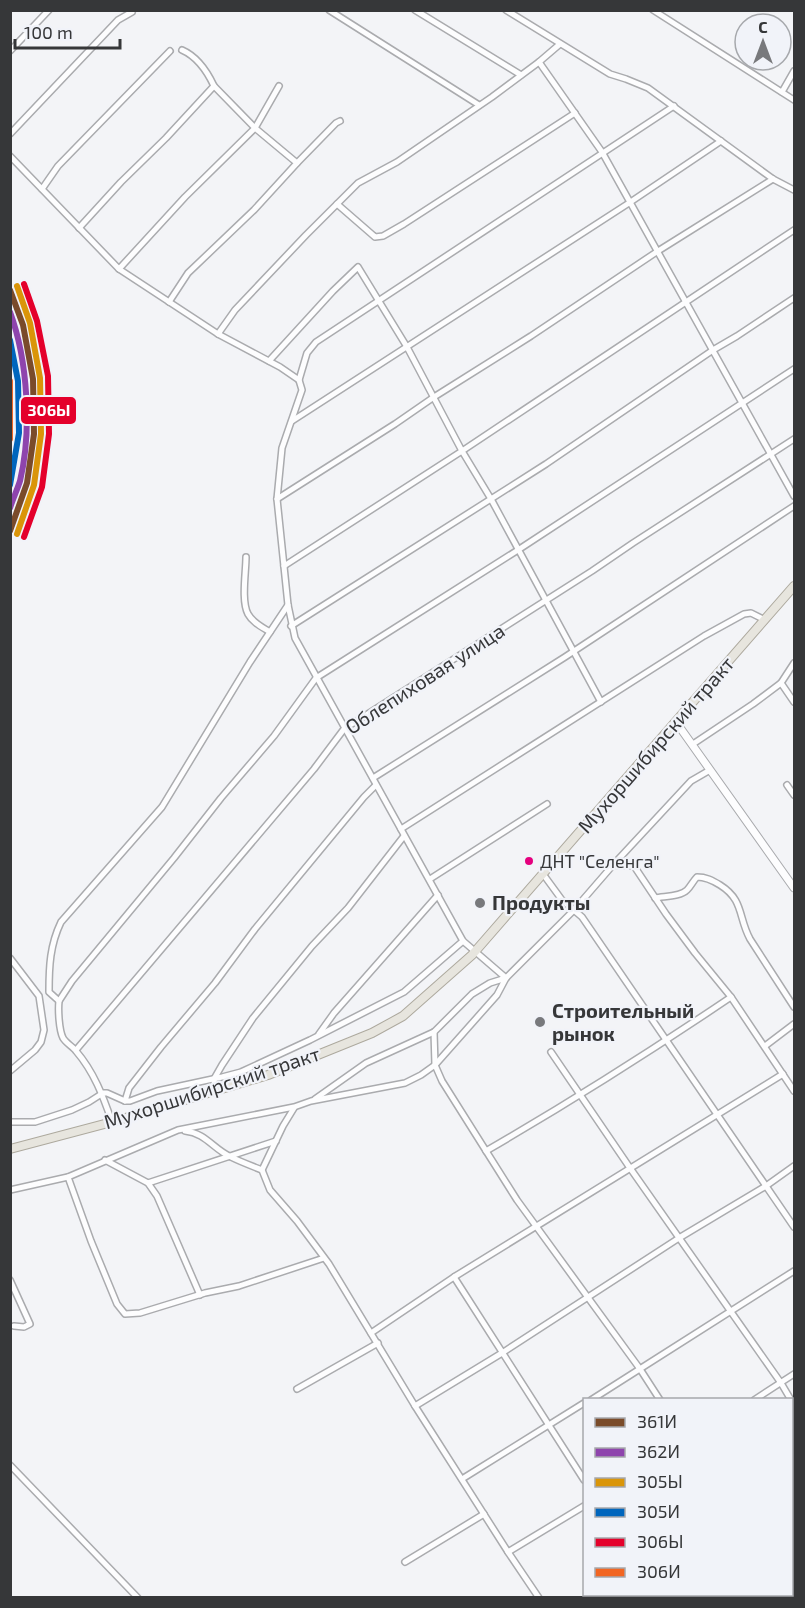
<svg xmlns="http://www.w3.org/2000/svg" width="805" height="1608" font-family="'Exo 2',sans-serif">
<rect width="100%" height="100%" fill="#f3f4f7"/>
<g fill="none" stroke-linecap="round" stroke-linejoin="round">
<defs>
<g id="minor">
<polyline points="329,10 479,105"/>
<polyline points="415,10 521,75"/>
<polyline points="506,10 610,74 626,79 648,88 773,179 794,190"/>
<polyline points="653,10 794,100"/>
<polyline points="10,51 49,10"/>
<polyline points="539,62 602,152 794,496"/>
<polyline points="782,92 794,71"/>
<polyline points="10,134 118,20 132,12"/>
<polyline points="10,156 119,269 218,334 280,367 299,380 302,390 282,448 277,499 288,605 295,638 463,941 506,978"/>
<polyline points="297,163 336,123 340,121"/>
<polyline points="42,189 58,166 170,51"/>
<polyline points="337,204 375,237 383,236 404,224 575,113"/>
<path d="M79,228L121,182L166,138L214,86C207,71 198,57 182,50"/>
<polyline points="119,269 185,197 255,128 214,86"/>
<polyline points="169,302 188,273 254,210 297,163 255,128 279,86"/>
<polyline points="218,334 235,310 306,235 358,183 397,162 492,97 539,62 560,44"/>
<polyline points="269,361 333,291 358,267 407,347 462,451 491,499 601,702"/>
<polyline points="299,380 307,353 316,342 674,106"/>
<polyline points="292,421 629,203 721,141"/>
<polyline points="277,499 395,424 434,397 531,336 658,251 773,179"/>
<path d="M246,557C246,572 241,601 248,614C253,623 262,627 270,632"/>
<polyline points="284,566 462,451 794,230"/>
<polyline points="291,626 546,464 713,350 737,336 794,298"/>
<polyline points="781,683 794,702"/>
<polyline points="693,744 753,704 781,683 794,663"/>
<polyline points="373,778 565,657 794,506"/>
<polyline points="787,785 794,795"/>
<polyline points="401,829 704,636 744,614 751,613 765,620"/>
<polyline points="613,865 634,866 666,914 695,953 731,997 794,1091"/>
<polyline points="543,874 562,900 582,917 794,1227"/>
<polyline points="430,879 547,804"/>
<path d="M655,898C664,896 680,897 687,890C691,886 693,881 697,877C706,877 712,880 720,885C744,900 738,917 750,939L794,1007"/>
<polyline points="10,958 39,996 44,1030 41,1042 35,1050 10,1071"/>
<polyline points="59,1001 72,981 174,858 221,798 274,736 316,678 518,550 794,369"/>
<polyline points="434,1032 435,1065 442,1081 517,1200 640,1369 660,1400"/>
<polyline points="319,1034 334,1013 438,895"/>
<polyline points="765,1046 794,1024"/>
<polyline points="76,1050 314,769 344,729 592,571 633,543 794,439"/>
<polyline points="551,1052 630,1168 781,1383 791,1400"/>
<polyline points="215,1090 214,1079 222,1065 253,1018 312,946 348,908 404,836"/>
<polyline points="315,1099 366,1063 434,1032 472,994 490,983 506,978"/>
<polyline points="125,1101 129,1088 161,1047 215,983 255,929 364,797 376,785"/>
<polyline points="10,1122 35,1122 72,1110 89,1102 103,1093 107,1093 125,1101 130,1101 157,1091 222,1077 241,1072 310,1040 404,992 463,941"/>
<path d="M112,1122C103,1096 94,1072 76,1051C73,1047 66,1043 63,1038C59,1030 58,1010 59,1001L49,992C49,966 50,945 61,922L162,807L250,662L288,605"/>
<path d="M185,1131C206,1133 213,1149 231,1157C241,1162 252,1166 262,1170L270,1190L297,1221L329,1264L415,1406L508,1552L539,1598"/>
<path d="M486,1151C569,1103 651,1051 731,997"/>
<polyline points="105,1160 148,1183 157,1196 200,1295"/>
<polyline points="262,1170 283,1126 294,1108"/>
<polyline points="68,1177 91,1241 117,1304 125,1314 140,1313 205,1293 239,1286 324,1258"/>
<polyline points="148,1183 276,1141"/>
<polyline points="10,1190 68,1177 178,1130 294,1107 311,1101 405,1083 421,1075 435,1065 497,995 506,978 574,910 613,865 691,781 710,770"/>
<polyline points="454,1277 584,1480"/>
<polyline points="10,1280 30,1324 24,1327 14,1326"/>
<polyline points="371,1333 454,1277 783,1074"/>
<polyline points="297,1389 378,1343"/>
<polyline points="591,1400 794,1271"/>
<polyline points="754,1400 794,1374"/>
<polyline points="415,1406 502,1353 679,1238 766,1186 794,1166"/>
<polyline points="10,1465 138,1598"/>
<polyline points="462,1479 584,1403"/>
<polyline points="792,1479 794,1477"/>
<polyline points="508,1552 584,1506"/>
<polyline points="405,1562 484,1514"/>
<polyline points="792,1585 794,1584"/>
<polyline points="655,1594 657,1598"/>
<polyline points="616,1598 621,1594"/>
<polyline points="772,1598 777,1594"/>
</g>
<polyline id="tertiary" points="676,722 794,888"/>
<polyline id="primary" points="10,1149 112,1122 268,1075 372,1033 403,1016 472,955 794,586"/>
</defs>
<use href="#minor" stroke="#aaabae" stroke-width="8"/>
<use href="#tertiary" stroke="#aaabae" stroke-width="9"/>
<use href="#primary" stroke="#ada99e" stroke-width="10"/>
<use href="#minor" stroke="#fdfdfe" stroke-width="5"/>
<use href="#tertiary" stroke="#fdfdfe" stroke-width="7"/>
<use href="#primary" stroke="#e7e5de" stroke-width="8"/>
<defs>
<polyline id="rail-1" points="10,290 23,325 33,379 34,434 27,483 10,531"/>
<path id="rail-2" d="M10,312C28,361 32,431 20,481C17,490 13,499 10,508"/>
<polyline id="rail-3" points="17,286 30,323 40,378 41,434 34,485 17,534"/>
<polyline id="rail-4" points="10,340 18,381 19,433 10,485"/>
<polyline id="rail-5" points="24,284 37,321 48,376 49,434 42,487 24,537"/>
<polyline id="rail-6" points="10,381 10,439"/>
</defs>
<use href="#rail-1" stroke="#f1f3f9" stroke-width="10"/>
<use href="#rail-2" stroke="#f1f3f9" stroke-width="10"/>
<use href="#rail-3" stroke="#f1f3f9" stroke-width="10"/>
<use href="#rail-4" stroke="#f1f3f9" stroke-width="10"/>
<use href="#rail-5" stroke="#f1f3f9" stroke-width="10"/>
<use href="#rail-6" stroke="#f1f3f9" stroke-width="10"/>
<use href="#rail-1" stroke="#7a4b2a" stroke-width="6"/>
<use href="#rail-2" stroke="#8e44ad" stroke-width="6"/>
<use href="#rail-3" stroke="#da9509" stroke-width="6"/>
<use href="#rail-4" stroke="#0065bd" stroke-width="6"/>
<use href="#rail-5" stroke="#e4002b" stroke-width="6"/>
<use href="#rail-6" stroke="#f26522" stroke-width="6"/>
</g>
<circle fill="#e5007d" stroke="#f1f3f9" stroke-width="2" cx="529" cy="861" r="5"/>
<g fill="#78797c" stroke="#f1f3f9" stroke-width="2">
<circle cx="480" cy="903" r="6"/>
<circle cx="540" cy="1022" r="6"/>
</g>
<g text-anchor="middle" stroke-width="4.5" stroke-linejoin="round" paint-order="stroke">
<g font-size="18" fill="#363739" stroke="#f1f3f9" text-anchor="start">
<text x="540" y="868">ДНТ "Селенга"</text>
</g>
<g font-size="20" fill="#363739" stroke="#f1f3f9">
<text transform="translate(425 679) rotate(-33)" y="7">Облепиховая улица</text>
<text transform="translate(656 745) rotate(-49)" y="7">Мухоршибирский тракт</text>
<text transform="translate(212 1088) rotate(-18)" y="7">Мухоршибирский тракт</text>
</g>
<g font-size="20" font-weight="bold" fill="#363739" stroke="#f1f3f9" text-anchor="start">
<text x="492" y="910">Продукты</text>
<text x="552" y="1018">Строительный<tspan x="552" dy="23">рынок</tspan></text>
</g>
</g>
<rect stroke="#f1f3f9" stroke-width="2" x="20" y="396" width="57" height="29" rx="6" fill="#e4002b"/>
<g font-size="16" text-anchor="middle" font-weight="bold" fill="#fff">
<text x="49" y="416">306Ы</text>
</g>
<rect width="805" height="1608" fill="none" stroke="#363739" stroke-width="24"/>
<rect x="583" y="1398" width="210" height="198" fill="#f1f3f9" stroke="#a6a8ac" stroke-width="1.5"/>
<rect x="595" y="1418" width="30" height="9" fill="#7a4b2a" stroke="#a6a8ac" stroke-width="1.5"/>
<text x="637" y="1428" font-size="18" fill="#363739">361И</text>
<rect x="595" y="1448" width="30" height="9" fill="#8e44ad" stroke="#a6a8ac" stroke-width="1.5"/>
<text x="637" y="1458" font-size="18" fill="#363739">362И</text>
<rect x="595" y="1478" width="30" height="9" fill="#da9509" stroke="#a6a8ac" stroke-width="1.5"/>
<text x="637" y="1488" font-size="18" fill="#363739">305Ы</text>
<rect x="595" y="1508" width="30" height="9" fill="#0065bd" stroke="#a6a8ac" stroke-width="1.5"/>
<text x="637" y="1518" font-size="18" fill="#363739">305И</text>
<rect x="595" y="1538" width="30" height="9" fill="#e4002b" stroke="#a6a8ac" stroke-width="1.5"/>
<text x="637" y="1548" font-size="18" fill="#363739">306Ы</text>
<rect x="595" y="1568" width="30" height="9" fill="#f26522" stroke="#a6a8ac" stroke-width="1.5"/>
<text x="637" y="1578" font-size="18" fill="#363739">306И</text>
<g transform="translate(763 42)"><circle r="28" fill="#f1f3f9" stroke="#a6a8ac" stroke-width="1.5"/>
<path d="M0-4.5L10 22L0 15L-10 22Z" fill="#78797c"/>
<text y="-9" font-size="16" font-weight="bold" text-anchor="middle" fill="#363739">С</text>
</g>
<path d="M15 39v9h105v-9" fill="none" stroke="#363739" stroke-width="3"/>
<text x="24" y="39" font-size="18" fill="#363739" stroke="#f1f3f9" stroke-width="4.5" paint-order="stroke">100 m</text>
</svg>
